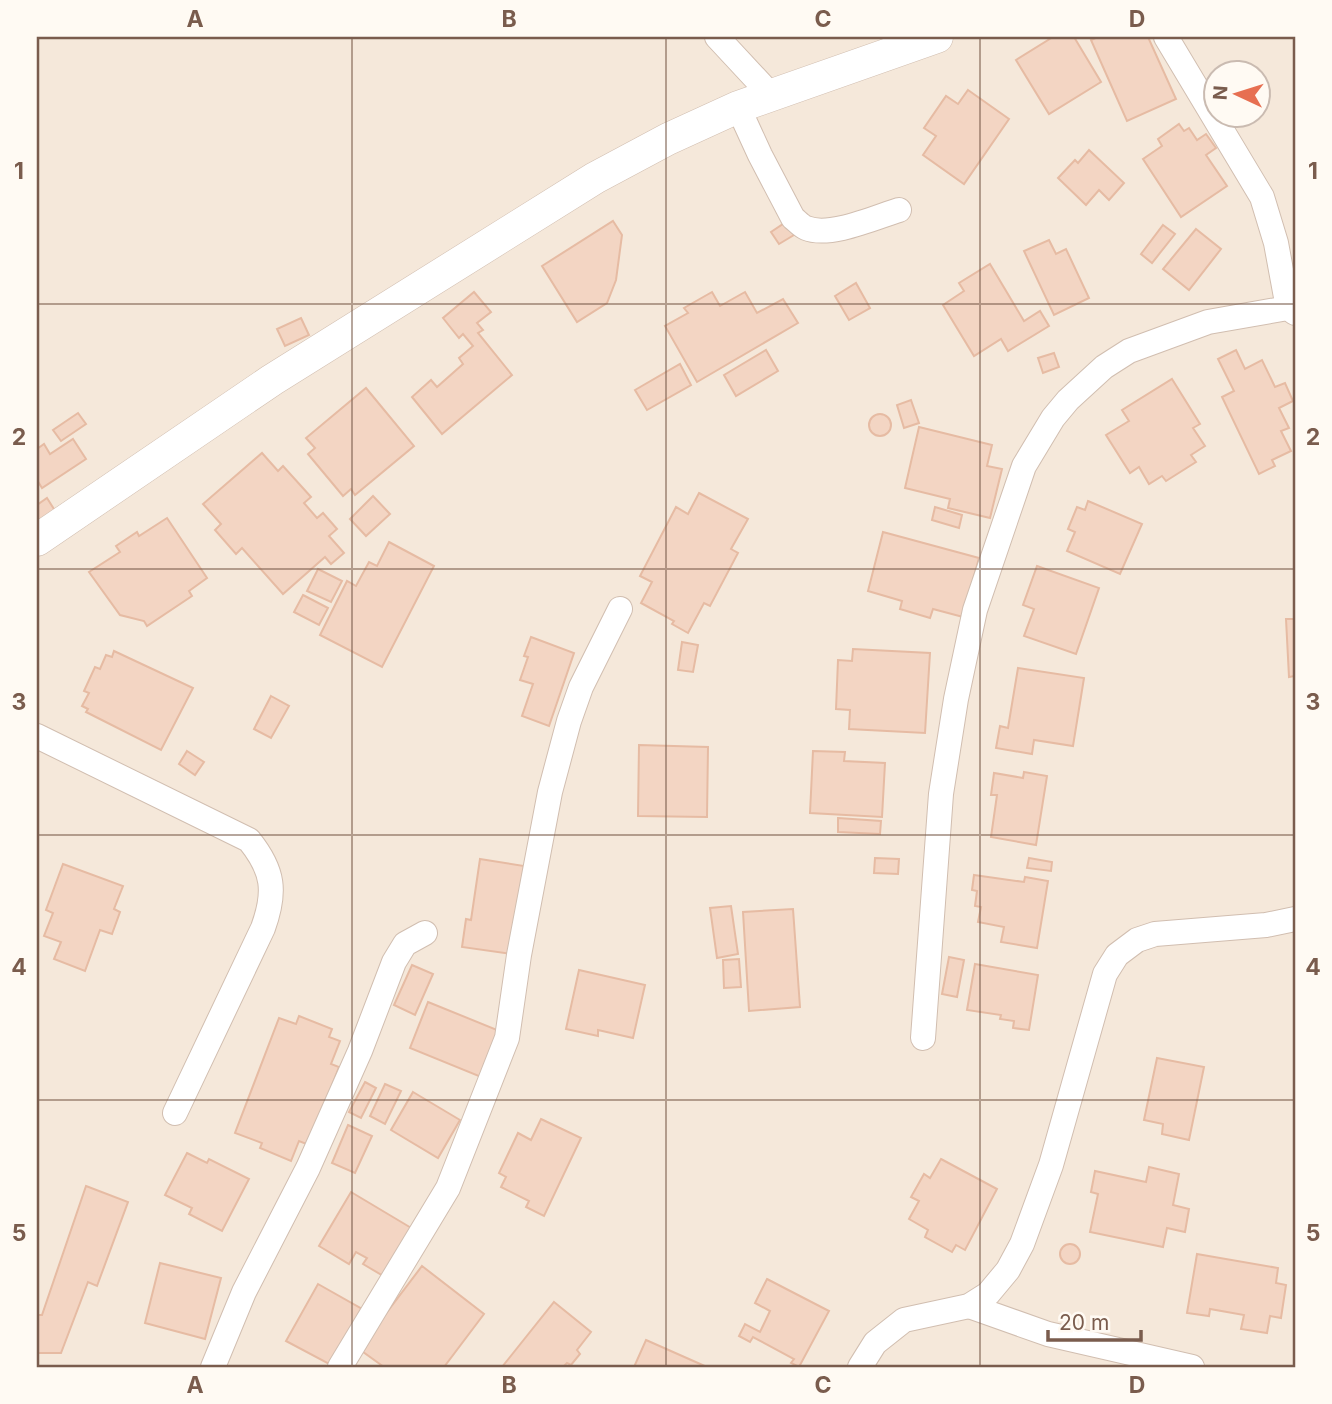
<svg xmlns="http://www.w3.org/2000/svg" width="1332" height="1404" font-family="Inter,sans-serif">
<rect width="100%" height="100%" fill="#fdf6ec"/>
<path fill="#f5e8da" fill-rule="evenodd" d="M37,37H1295V1367H37ZM1216,74H1258V116H1216Z"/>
<g fill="#f3d5c3" stroke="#e6bba3" stroke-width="2">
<polygon points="1053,37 1074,37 1101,82 1049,114 1016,60"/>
<polygon points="1098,37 1148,37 1176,99 1127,121 1091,40"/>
<polygon points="968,90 1009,119 964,184 923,155 936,136 924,128 946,96 958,104"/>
<polygon points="1179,124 1184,131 1189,128 1197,140 1206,134 1216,148 1206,155 1227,186 1181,217 1143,159 1162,146 1158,139"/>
<polygon points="1089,150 1124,183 1109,200 1099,190 1086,205 1058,178 1075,160 1078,163"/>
<polygon points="613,221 622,235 616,280 607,303 577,322 542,266"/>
<polygon points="786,222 794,235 779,244 771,232"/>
<polygon points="1163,225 1175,234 1152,263 1141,254"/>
<polygon points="1196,229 1221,249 1189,290 1163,269"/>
<polygon points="1049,240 1056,254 1066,249 1089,298 1054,315 1024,251"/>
<polygon points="990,264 1024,321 1040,311 1049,326 1008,351 1001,339 974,356 943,305 964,291 959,283"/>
<polygon points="856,283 870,308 849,320 835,296"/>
<polygon points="474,292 491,312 477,323 483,330 478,333 512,375 442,434 412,397 431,380 437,387 463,364 459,358 473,346 463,334 459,338 443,318"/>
<polygon points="712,292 720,306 745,292 757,313 783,299 798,323 697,382 665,326 688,313 684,308"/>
<polygon points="301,318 309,335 285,346 277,329"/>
<polygon points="766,350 778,371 736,396 724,375"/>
<polygon points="1236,350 1245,369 1262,360 1275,387 1285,383 1293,401 1279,408 1289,428 1281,431 1291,451 1272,460 1275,466 1259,474 1222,397 1234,391 1218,359"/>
<polygon points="1054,353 1059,367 1043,373 1038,358"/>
<polygon points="680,364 691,385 647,410 635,390"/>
<polygon points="1172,379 1200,424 1193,428 1205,446 1191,455 1196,462 1166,481 1162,476 1149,484 1139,467 1130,473 1106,435 1129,421 1122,410"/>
<polygon points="366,388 414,446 355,495 351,489 343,496 308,454 315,448 306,438"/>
<polygon points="911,400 919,423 904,428 897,405"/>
<polygon points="78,413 86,424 61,441 53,430"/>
<circle cx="880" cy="425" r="11"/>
<polygon points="919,427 992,445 987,466 1002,469 990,518 948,508 950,499 905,488"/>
<polygon points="73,439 86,459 42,488 37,480 37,449 44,444 50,454"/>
<polygon points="262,453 278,471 283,466 311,497 304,503 317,518 323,513 337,529 329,536 344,553 331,564 325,557 283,594 242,548 236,554 215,530 221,524 203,504"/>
<polygon points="699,493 748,519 731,549 738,553 710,606 704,603 688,633 672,624 674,621 641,603 652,582 640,576 676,507 688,514"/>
<polygon points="373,496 390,514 366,536 350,519"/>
<polygon points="47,498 59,517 37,532 37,505"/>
<polygon points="1088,501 1142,524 1120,574 1067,551 1075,532 1068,529 1077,507 1085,510"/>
<polygon points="935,507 962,515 959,528 932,520"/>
<polygon points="167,518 207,578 189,591 192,596 147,626 144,621 120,615 89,572 120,552 116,546 137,532 139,536"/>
<polygon points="883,532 979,558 963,617 933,609 930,618 900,609 902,601 868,591"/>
<polygon points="389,542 434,566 382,667 320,635 347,581 356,586 369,562 377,566"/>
<polygon points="1037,566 1099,588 1076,654 1024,636 1034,609 1023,605"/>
<polygon points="318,569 342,581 331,602 307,591"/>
<polygon points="303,595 328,608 319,625 294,612"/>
<polygon points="1286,619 1295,619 1295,676 1289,677"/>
<polygon points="531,637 574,653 549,726 522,716 533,684 520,680 528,657 524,656"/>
<polygon points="682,642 698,645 693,672 678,670"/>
<polygon points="853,649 930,653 925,733 849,729 850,710 836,709 838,660 852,661"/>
<polygon points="114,651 193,688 161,750 86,712 88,709 82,706 89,693 84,691 95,667 100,669 106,655 112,657"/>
<polygon points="1018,668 1084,678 1073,746 1034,740 1032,754 996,748 1000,726 1008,728"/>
<polygon points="271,696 289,706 271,738 254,729"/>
<polygon points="639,745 708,747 707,817 638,816"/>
<polygon points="187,751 204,762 195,775 179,764"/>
<polygon points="813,751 845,752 844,761 885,763 882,817 810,813"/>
<polygon points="1024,772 1047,776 1036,845 991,837 997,795 991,795 994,773 1023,778"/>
<polygon points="838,818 881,821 880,834 838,832"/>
<polygon points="875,858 899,859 898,874 874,873"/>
<polygon points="1029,858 1052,862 1051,871 1027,868"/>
<polygon points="480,859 524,866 511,954 462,947 466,919 471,920"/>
<polygon points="63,864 123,886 114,909 120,912 112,934 100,930 85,971 54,959 61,942 44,936 53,913 46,910"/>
<polygon points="974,875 1024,882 1025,877 1048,881 1037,948 1001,942 1004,927 978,922 981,907 975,906 977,891 972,890"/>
<polygon points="731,906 738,954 717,958 710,908"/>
<polygon points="793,909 800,1007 749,1011 743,912"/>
<polygon points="949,957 964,960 957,997 942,994"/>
<polygon points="739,959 741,987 724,988 723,960"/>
<polygon points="975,964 1038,975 1029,1030 1013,1028 1014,1021 1000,1019 1001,1015 967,1010"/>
<polygon points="412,965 433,974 415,1015 394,1005"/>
<polygon points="579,970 645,985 633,1038 598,1030 598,1036 566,1029"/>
<polygon points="428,1002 502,1032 486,1079 410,1048"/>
<polygon points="299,1016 332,1029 329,1037 340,1041 331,1064 339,1067 309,1145 299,1141 291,1161 260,1148 262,1143 235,1133 279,1018 296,1024"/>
<polygon points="1157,1058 1204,1067 1189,1140 1162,1134 1163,1124 1144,1120"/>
<polygon points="365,1082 376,1088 361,1118 349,1112"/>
<polygon points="385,1084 401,1091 385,1124 370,1116"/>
<polygon points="413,1092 460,1120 438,1158 391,1130"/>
<polygon points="541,1119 581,1138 544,1216 526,1207 529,1201 501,1187 506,1177 499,1173 518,1133 531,1140"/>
<polygon points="348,1125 372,1136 355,1173 332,1163"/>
<polygon points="187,1153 207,1163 209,1159 249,1179 222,1231 189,1214 192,1208 165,1195"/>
<polygon points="941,1159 997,1189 965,1250 956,1245 952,1252 925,1237 928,1230 909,1219 919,1201 911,1197 924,1174 930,1178"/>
<polygon points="1149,1167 1179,1174 1173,1205 1189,1209 1185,1232 1167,1228 1163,1247 1090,1232 1098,1194 1091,1192 1095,1171 1146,1182"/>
<polygon points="86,1186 128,1202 97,1286 88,1282 61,1353 37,1353 37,1315 42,1315"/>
<polygon points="351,1192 418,1232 390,1280 363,1264 367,1258 356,1252 349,1264 319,1246"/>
<circle cx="1070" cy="1254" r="10"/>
<polygon points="1197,1254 1278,1268 1276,1283 1286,1285 1281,1318 1270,1316 1267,1333 1241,1329 1244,1315 1210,1309 1209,1316 1187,1313"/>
<polygon points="160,1263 221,1278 205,1339 145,1323"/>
<polygon points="422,1266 484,1314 444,1367 384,1367 359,1349"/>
<polygon points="767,1279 829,1311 799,1367 791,1363 794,1359 753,1337 750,1342 739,1336 745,1324 760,1332 770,1311 755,1303"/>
<polygon points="318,1284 362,1309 331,1365 286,1341"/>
<polygon points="554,1302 591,1332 577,1350 580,1354 571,1365 567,1363 563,1367 502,1367"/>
<polygon points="646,1340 707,1367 634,1367"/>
</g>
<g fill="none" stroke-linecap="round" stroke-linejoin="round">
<defs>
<g id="minor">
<polyline points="717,37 770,94"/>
<polyline points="1166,37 1262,197 1276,243 1288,308"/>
<path d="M738,107L760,155L793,218C797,221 801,226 806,228C830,238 876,217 899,210"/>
<path d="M37,736L249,840C274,871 276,892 263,928L175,1113"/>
<polyline points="923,1038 941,794 956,699 975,610 1024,466 1053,418 1068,400 1104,367 1129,351 1208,322 1288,308 1295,313"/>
<polyline points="969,1306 1048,1334 1192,1367"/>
<polyline points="213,1367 244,1292 308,1168 360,1051 394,962 405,944 425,933"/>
<polyline points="340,1367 448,1188 507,1038 519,955 550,792 569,721 581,687 620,609"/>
<polyline points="860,1367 875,1343 904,1320 969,1306 988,1294 1008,1270 1022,1244 1051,1165 1105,974 1117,955 1137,940 1155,934 1266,925 1295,919"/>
</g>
<polyline id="tertiary" points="37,540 272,380 595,178 668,139 738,107 937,37"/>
</defs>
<use href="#minor" stroke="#d1beb0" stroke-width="26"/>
<use href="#tertiary" stroke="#d1beb0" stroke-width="33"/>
<use href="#minor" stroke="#fff" stroke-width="24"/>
<use href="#tertiary" stroke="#fff" stroke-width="32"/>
</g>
<path fill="none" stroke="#7a5c4d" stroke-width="2" stroke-opacity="0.55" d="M352,37V1367M666,37V1367M980,37V1367M37,304H1295M37,569H1295M37,835H1295M37,1100H1295"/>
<rect width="1332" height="1404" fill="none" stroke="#fffaf3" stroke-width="77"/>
<g transform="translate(1237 94) rotate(274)"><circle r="33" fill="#fffaf3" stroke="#cabbb1" stroke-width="2"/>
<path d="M0-5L12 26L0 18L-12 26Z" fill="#e76f51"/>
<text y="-10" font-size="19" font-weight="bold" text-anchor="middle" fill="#7a5c4d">N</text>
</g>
<path d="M1048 1330v10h93v-10" fill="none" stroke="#7a5c4d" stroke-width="3.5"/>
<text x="1059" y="1330" font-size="21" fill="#7a5c4d" stroke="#fffaf3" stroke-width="5" paint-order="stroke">20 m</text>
<rect x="38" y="38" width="1256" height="1328" fill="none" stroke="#7a5c4d" stroke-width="2.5"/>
<g font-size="23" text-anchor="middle" font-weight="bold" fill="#7a5c4d">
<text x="195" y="27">A</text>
<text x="509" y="27">B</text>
<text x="823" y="27">C</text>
<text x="1137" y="27">D</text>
<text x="19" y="179">1</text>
<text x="1313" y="179">1</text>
<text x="19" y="445">2</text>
<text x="1313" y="445">2</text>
<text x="19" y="710">3</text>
<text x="1313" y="710">3</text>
<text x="19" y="975">4</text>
<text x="1313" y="975">4</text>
<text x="19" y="1241">5</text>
<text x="1313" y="1241">5</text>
<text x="195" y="1393">A</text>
<text x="509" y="1393">B</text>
<text x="823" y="1393">C</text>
<text x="1137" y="1393">D</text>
</g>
</svg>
